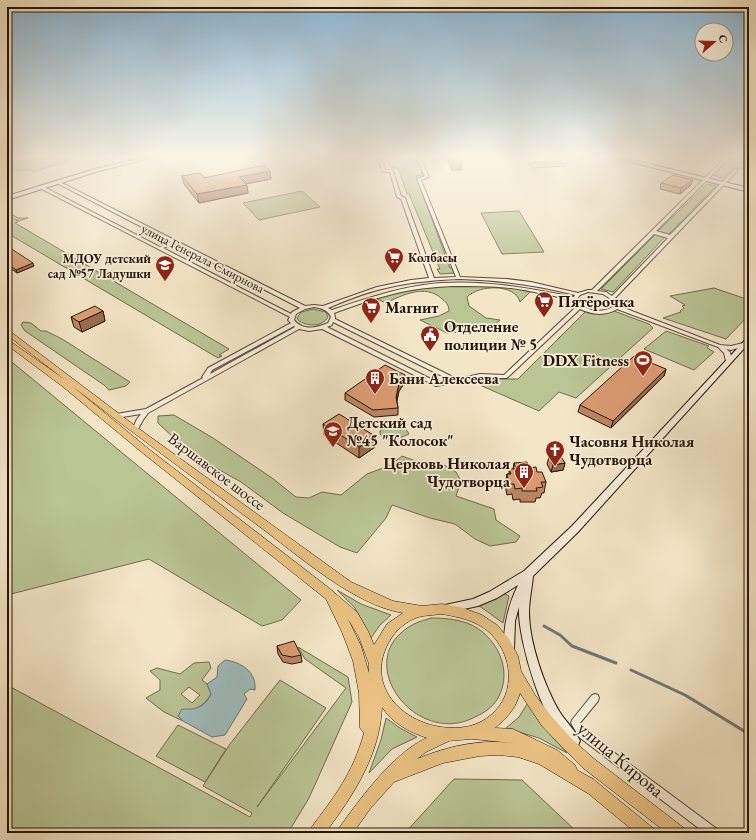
<svg xmlns="http://www.w3.org/2000/svg" width="756" height="840" font-family="'EB Garamond',serif">
<rect width="100%" height="100%" fill="#f3e6c7"/>
<filter id="stains"><feTurbulence type="fractalNoise" baseFrequency=".005" numOctaves="4"/><feColorMatrix values="0 0 0 0 .2 0 0 0 0 .09 0 0 0 0 .02 0 0 0 .5 -.17"/></filter>
<radialGradient id="worn" r=".72"><stop offset=".6" stop-color="#630" stop-opacity="0"/><stop offset="1" stop-color="#630" stop-opacity=".3"/></radialGradient>
<g fill="#bac596" stroke="#716c4e" fill-rule="evenodd">
<polygon points="7,157 65,157 70,160 33,172 28,169 19,171 7,167"/>
<polygon points="387,157 417,157 423,175 416,176 450,268 452,268 455,273 440,274 437,269 440,269 409,194 407,194 398,168 391,168"/>
<polygon points="731,157 749,157 749,171 735,167 723,178 713,175"/>
<polygon points="558,161 563,162 566,166 534,168 531,167 528,163"/>
<polygon points="707,184 716,186 668,235 657,232"/>
<polygon points="302,191 320,207 259,220 243,203"/>
<polygon points="519,211 544,252 502,254 481,213"/>
<polygon points="7,212 18,218 28,218 19,221 15,219 18,222 15,223 229,349 219,355 222,356 218,358 7,233 7,229 13,227 7,224"/>
<polygon points="656,234 665,237 613,292 601,289"/>
<path d="M484,284L532,290L520,302C515,283 478,285 467,297L469,306L486,318L500,320L489,330L447,333L420,320L439,316L449,311C449,305 446,302 441,298C425,284 402,295 386,303L377,299L417,287Z"/>
<polygon points="714,288 749,300 749,315 726,339 663,318 681,312 680,311 684,308 682,306 685,305 670,296"/>
<path d="M313,309L326,312L328,317C323,327 306,327 298,320L297,318L301,312Z"/>
<polygon points="586,311 598,314 614,311 649,324 653,328 576,398 559,392 539,411 482,386 472,379 518,379"/>
<polygon points="23,322 31,323 41,331 46,331 62,339 130,382 126,386 109,390 104,385 25,331 21,325"/>
<polygon points="666,331 709,346 707,348 714,352 694,370 644,349"/>
<polygon points="7,358 301,600 282,620 262,626 149,559 7,595"/>
<polygon points="174,415 213,438 272,478 296,497 309,498 322,492 341,495 367,474 391,465 402,456 416,461 422,466 439,462 456,472 461,481 456,496 494,509 496,520 520,536 516,542 490,546 475,539 455,524 430,518 392,505 386,518 357,553 340,547 283,513 241,482 191,454 158,423 158,416"/>
<polygon points="404,426 409,434 397,439 386,440 380,434 380,431 387,427"/>
<polygon points="337,590 361,604 391,615 380,625 371,638 355,608"/>
<polygon points="505,594 509,596 503,623 478,605"/>
<path d="M431,618C444,618 455,619 467,623C496,634 514,670 498,698C493,707 484,713 475,717C415,749 348,658 414,624C419,621 426,620 431,618Z"/>
<polygon points="298,647 348,677 352,702 309,798 288,833 7,833 7,685 250,817 252,813 203,786 230,744 280,680 326,708 257,807 346,688 305,659"/>
<path d="M209,662L211,668L202,680L207,684L211,694C203,709 192,709 178,716L183,721L164,712L146,698L160,690V680L150,671L157,668L180,674L194,663ZM189,687L200,695L192,703L181,694Z"/>
<polygon points="529,701 546,729 567,753 539,738 506,728 519,717"/>
<polygon points="386,718 400,728 417,737 392,749 369,773 381,740"/>
<polygon points="178,725 226,749 205,782 156,756"/>
<polygon points="454,779 522,780 578,833 405,833"/>
</g>
<path fill="#9fbdbe" stroke="#6f7975" d="M225,660C241,662 257,672 255,690L250,689L244,694L247,699L225,735L212,737L183,721L178,716L182,709C196,710 205,707 211,694L207,684L217,677L218,666Z"/>
<g fill="none" stroke-linecap="round" stroke-linejoin="round">
<g stroke="#6f7975" stroke-width="3">
<polyline points="544,626 560,635 572,646 616,663"/>
<polyline points="631,670 685,695 749,734"/>
</g>
<defs>
<g id="street">
<path d="M378,157H382L385,170H391L393,171L401,196L405,198L434,278L456,277L417,179L425,176L416,157H420L429,177L421,180L460,277L507,279L531,282L578,293L588,290H592L726,157H730L656,231L670,235L735,169H737V171L615,298L618,300L619,306L720,345L731,346L743,343L746,345L745,346L731,350L726,349L730,352L732,361L729,363L726,361L724,353L718,347L617,309C606,316 592,315 580,309L507,378H480L436,386L322,329L309,331L299,329L148,413L143,420L137,431L135,432L132,430L137,419L141,414L116,418L114,417L113,416L116,414L146,409L203,378L202,377L208,368L291,323L288,320L290,317L40,188V186H42L160,247L171,242L55,182L58,181L305,306L314,305L323,306L377,287L411,280L429,278L401,199L397,197L390,172H384L382,171ZM654,234L668,238L612,296L606,292L597,291ZM174,243L300,308L292,312L291,314L163,248ZM459,279C499,280 537,285 575,295L574,297C524,287 473,278 423,285C391,290 361,300 332,310L328,308C347,300 366,292 386,288C410,282 435,280 459,279ZM452,286C472,286 492,286 511,288C532,291 553,296 573,300L577,306L504,375L480,374L457,379L335,319V317L334,313C353,306 373,299 393,294C412,289 432,287 452,286ZM588,292L603,294L614,301V306C603,314 584,312 577,299L580,295ZM314,307C321,308 328,310 331,317L328,323C316,328 303,331 294,320L296,314L305,309ZM333,322L450,380L437,382L327,327L332,325ZM294,326L295,327L210,374L212,370Z"/>
<polygon points="595,694 598,695 599,698 598,701 580,723 585,731 717,829 718,833 705,833 579,737 571,723 572,720 592,695"/>
</g>
<g id="secondary">
<polygon points="145,157 153,157 99,171 7,200 7,196 95,169"/>
<polygon points="612,157 620,157 749,188 749,192"/>
<path d="M749,337V343L578,532L533,576C532,588 529,600 529,612C529,642 544,685 559,711C565,721 576,731 580,741L578,745L574,747C545,735 517,638 519,607L515,621L514,649L513,652L509,654L505,652L504,649C503,626 508,606 518,585L497,598L478,606L445,613L441,612L440,609L441,606L445,605L473,599L489,592L524,571L572,526L747,338Z"/>
</g>
<path id="primary" d="M7,329L138,428L351,582L393,601L422,606L442,604L460,607L482,615L497,625L509,639L518,656L521,671L535,695L552,717L571,738L593,758L684,828L687,833H667L583,768L562,747L542,726L520,693C516,708 507,718 495,728L513,729L557,750L575,765L577,770L593,779L653,828L656,833H636L589,794L539,764L518,757L499,755L480,756L443,763L394,782L370,809L353,833H336L339,828C360,799 394,752 427,738C409,732 392,723 382,707C380,755 353,796 325,833H308L311,828C335,796 353,773 364,733L360,728L359,693L353,661L342,632L326,599L144,454L62,386L7,345V339L64,379L7,335ZM72,386C133,433 194,478 256,524C297,554 353,605 403,613L387,624L374,645L368,631L357,612L329,588L150,450ZM442,614C459,617 475,620 489,632C513,654 517,693 491,715C485,720 478,724 470,726C417,738 356,691 392,637C399,627 411,618 423,616C429,615 436,615 442,614ZM348,619L359,637L369,664V673L361,646ZM472,739L512,743H513C480,739 448,746 417,759L426,752L449,741Z"/>
</defs>
<use href="#street" stroke="#5b4837" stroke-width="2"/>
<use href="#secondary" stroke="#281407" stroke-width="2"/>
<use href="#primary" stroke="#281407" stroke-width="1"/>
<use href="#street" fill="#f7efdb" fill-rule="evenodd"/>
<use href="#secondary" fill="#f7efdb" fill-rule="evenodd"/>
<use href="#primary" fill="#eac384" fill-rule="evenodd"/>
</g>
<g fill="#bd8664" stroke="#281407">
<polygon points="446,157 460,157 462,162 461,170 452,170"/>
<polygon points="270,171 271,179 246,184 248,193 199,203 184,184 182,176 204,178"/>
<polygon points="661,183 691,185 680,194 660,189"/>
<polygon points="7,246 34,266 17,273 7,266"/>
<polygon points="103,311 105,321 82,332 74,327 71,317"/>
<polygon points="666,369 664,376 611,428 578,412 580,405"/>
<polygon points="405,375 405,382 399,391 397,401 398,408 398,415 374,417 345,400 345,393"/>
<polygon points="323,424 375,436 375,447 359,458 324,435"/>
<polygon points="549,457 565,463 563,470 551,472 547,464"/>
<polygon points="514,463 529,468 537,472 546,482 544,493 542,493 540,498 536,498 535,502 520,502 520,499 513,500 512,494 507,495 505,485 507,474 509,474 509,469 513,469"/>
<polygon points="277,646 301,655 302,662 292,664 283,662 278,654"/>
</g>
<g fill="#9a6d51" stroke="#281407">
<polygon points="270,171 271,179 240,185 239,177"/>
<polygon points="693,180 691,185 680,194 681,188"/>
<polygon points="247,185 248,193 199,203 197,194"/>
<polygon points="33,263 34,266 17,273 16,270"/>
<polygon points="103,311 105,321 82,332 79,322"/>
<polygon points="666,369 664,376 611,428 613,421"/>
<polygon points="405,375 405,382 399,391 396,404 396,397 399,384"/>
<polygon points="375,436 375,447 359,458 359,447"/>
<polygon points="565,463 563,470 551,472 553,465"/>
</g>
<g fill="#dc9c74" stroke="#281407">
<polygon points="451,157 460,157 462,162 453,162"/>
<polygon points="264,165 270,171 239,177 247,185 197,194 182,176 200,173 204,178"/>
<polygon points="673,175 693,180 681,188 661,183"/>
<polygon points="7,246 33,263 16,270 7,263"/>
<polygon points="95,306 103,311 79,322 71,317"/>
<polygon points="634,356 666,369 613,421 580,405"/>
<polygon points="385,365 405,375 399,384 396,397 398,408 373,410 345,393"/>
<polygon points="339,414 375,436 359,447 323,424"/>
<polygon points="560,455 565,463 553,465 549,457"/>
<polygon points="527,462 529,468 536,467 537,472 542,472 546,482 541,482 543,487 536,488 537,491 522,491 522,488 515,489 514,484 509,484 507,474 511,474 509,469 516,469 514,463"/>
<polygon points="294,641 301,655 292,657 282,655 277,646"/>
</g>
<linearGradient id="sky" x2="0" y2="1"><stop stop-color="#8bb8d7"/><stop offset="0.57" stop-color="#faf4e6"/><stop offset="1" stop-color="#faf4e6" stop-opacity="0"/></linearGradient>
<rect width="756" height="275" fill="url(#sky)"/>
<defs>
<symbol id="supermarket-pin" viewBox="-11 -11 22 30"><path d="M0 17L-7.5 6A9.5 9.5 0 1 1 7.5 6Z" fill="#8f2418" stroke="#f7efdb"/><path d="M-6-5.5h2.5l.6 2H6L4.5 2H-2.5L-4.4-4H-6ZM-1.5 3.2a1.3 1.3 0 1 0 .1 0ZM3 3.2a1.3 1.3 0 1 0 .1 0Z" fill="#fff"/></symbol>
<symbol id="school-pin" viewBox="-11 -11 22 30"><path d="M0 17L-7.5 6A9.5 9.5 0 1 1 7.5 6Z" fill="#8f2418" stroke="#f7efdb"/><path d="M0-5L7-2L0 1L-7-2ZM-4 1L0 2.5L4 1V4Q0 6-4 4Z" fill="#fff"/></symbol>
<symbol id="civic-pin" viewBox="-11 -11 22 30"><path d="M0 17L-7.5 6A9.5 9.5 0 1 1 7.5 6Z" fill="#8f2418" stroke="#f7efdb"/><path d="M-.6-6.5H3V-4.5H.6V-3L4-1V1h2V6H-6V1h2V-1L-.6-3ZM-1.2 2.5V6h2.4V2.5Z" fill="#fff"/></symbol>
<symbol id="stadium-pin" viewBox="-11 -11 22 30"><path d="M0 17L-7.5 6A9.5 9.5 0 1 1 7.5 6Z" fill="#8f2418" stroke="#f7efdb"/><path d="M0-5a6.5 5 0 1 0 0 10a6.5 5 0 1 0 0-10ZM-3.5-1.8h7v3.6h-7Z" fill="#fff"/></symbol>
<symbol id="building-pin" viewBox="-11 -11 22 30"><path d="M0 17L-7.5 6A9.5 9.5 0 1 1 7.5 6Z" fill="#8f2418" stroke="#f7efdb"/><path d="M-4-6H4V6H1V3H-1V6H-4ZM-2.5-4.3h1.7v1.8h-1.7ZM.8-4.3h1.7v1.8H.8ZM-2.5-1h1.7V.8h-1.7ZM.8-1h1.7V.8H.8Z" fill="#fff"/></symbol>
<symbol id="church-pin" viewBox="-11 -11 22 30"><path d="M0 17L-7.5 6A9.5 9.5 0 1 1 7.5 6Z" fill="#8f2418" stroke="#f7efdb"/><path d="M-1.2-6h2.4v3.5h3.3v2.4h-3.3V6h-2.4V-.1h-3.3v-2.4h3.3Z" fill="#fff"/></symbol>
</defs>
<g fill-rule="evenodd">
<use href="#supermarket-pin" x="383" y="246" width="22" height="30"/>
<use href="#school-pin" x="154" y="254" width="22" height="30"/>
<use href="#supermarket-pin" x="533" y="290" width="22" height="30"/>
<use href="#supermarket-pin" x="360" y="296" width="22" height="30"/>
<use href="#civic-pin" x="419" y="324" width="22" height="30"/>
<use href="#stadium-pin" x="632" y="349" width="22" height="30"/>
<use href="#building-pin" x="364" y="367" width="22" height="30"/>
<use href="#school-pin" x="322" y="420" width="22" height="30"/>
<use href="#church-pin" x="544" y="439" width="22" height="30"/>
<use href="#building-pin" x="513" y="461" width="22" height="30"/>
</g>
<g text-anchor="middle" stroke-width="3.5" stroke-linejoin="round" paint-order="stroke">
<g font-size="13" font-weight="bold" fill="#281407" stroke="#f7efdb" text-anchor="start">
<text x="408" y="262">Колбасы</text>
<text x="151" y="263" text-anchor="end">МДОУ детский<tspan x="151" dy="15">сад №57 Ладушки</tspan></text>
</g>
<g font-size="13" fill="#281407" stroke="#f7efdb">
<text transform="translate(203 258) rotate(27)" y="5">улица Генерала Смирнова</text>
</g>
<g font-size="16" font-weight="bold" fill="#281407" stroke="#f7efdb" text-anchor="start">
<text x="558" y="307">Пятёрочка</text>
<text x="385" y="313">Магнит</text>
<text x="444" y="332">Отделение<tspan x="444" dy="18">полиции № 5</tspan></text>
<text x="629" y="366" text-anchor="end">DDX Fitness</text>
<text x="389" y="384">Бани Алексеева</text>
<text x="347" y="428">Детский сад<tspan x="347" dy="18">№45 "Колосок"</tspan></text>
<text x="569" y="447">Часовня Николая<tspan x="569" dy="18">Чудотворца</tspan></text>
<text x="510" y="469" text-anchor="end">Церковь Николая<tspan x="510" dy="18">Чудотворца</tspan></text>
</g>
<g font-size="16" fill="#281407" stroke="#f7efdb">
<text transform="translate(217 471) rotate(37)" y="6">Варшавское шоссе</text>
</g>
<g font-size="19" fill="#281407" stroke="#f7efdb">
<text transform="translate(621 759) rotate(40)" y="7">улица Кирова</text>
</g>
</g>
<rect width="756" height="840" fill="none" stroke="#f3e6c7" stroke-width="24"/>
<rect x="8" y="8" width="740" height="824" fill="none" stroke="#281407" stroke-width="2"/>
<rect x="12" y="12" width="732" height="816" fill="none" stroke="#281407"/>
<g transform="translate(714 42) rotate(70)"><circle r="19" fill="#f7efdb" stroke="#a49786"/>
<path d="M0-3L7 15L0 10L-7 15Z" fill="#8f2418"/>
<text y="-6" font-size="11" font-weight="bold" text-anchor="middle" fill="#281407">С</text>
</g>
<rect width="100%" height="100%" filter="url(#stains)"/>
<rect width="100%" height="100%" fill="url(#worn)"/>
</svg>
